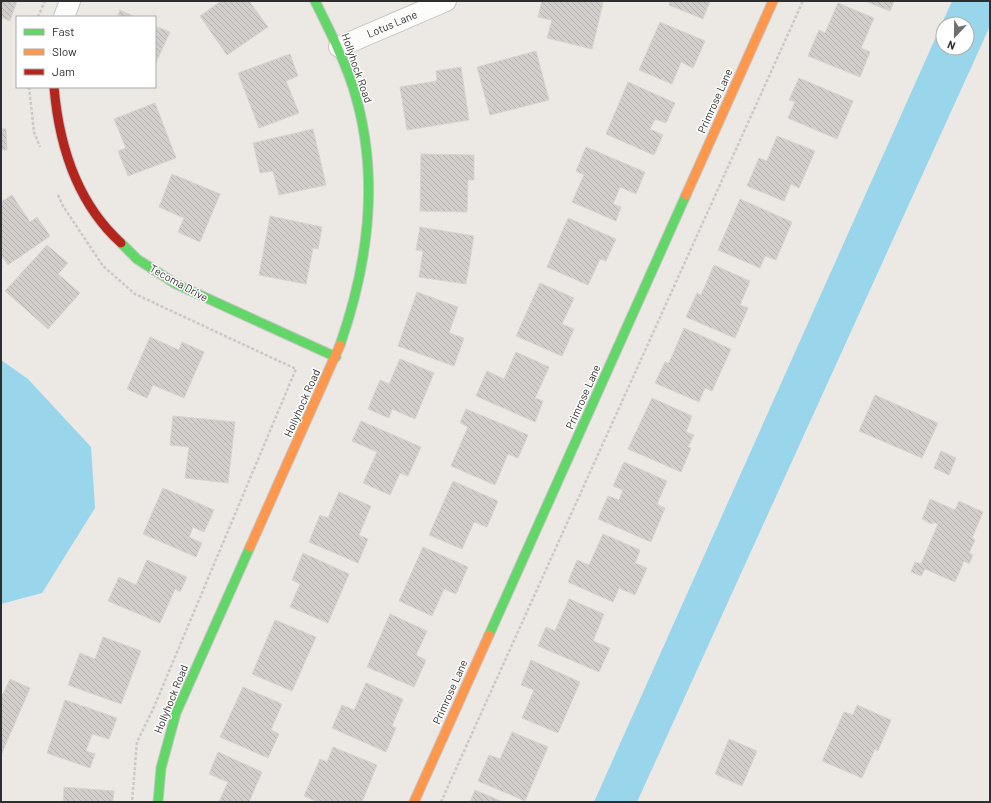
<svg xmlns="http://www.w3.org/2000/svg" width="991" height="803" font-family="Barlow,sans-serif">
<defs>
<pattern id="building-back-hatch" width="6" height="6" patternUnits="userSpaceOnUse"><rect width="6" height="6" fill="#d1cecb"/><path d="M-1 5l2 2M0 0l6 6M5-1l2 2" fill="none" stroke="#b4b1af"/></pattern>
</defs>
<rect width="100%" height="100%" fill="#ece8e4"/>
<g fill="#99d6ec" fill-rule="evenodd">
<path d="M952,1H990V26L637,802H594ZM943,24H967V48H943Z"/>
<polygon points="1,360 28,379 91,447 95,508 42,593 1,604"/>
</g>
<g fill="url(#building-back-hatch)" stroke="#d7d4d0">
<polygon points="1,1 17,1 10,21 1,17"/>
<polygon points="221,1 249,1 268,27 227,55 200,16"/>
<polygon points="542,1 596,1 603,3 592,49 547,38 552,20 538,17"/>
<polygon points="670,1 710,1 703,19 669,5"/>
<polygon points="865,1 894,1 890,11"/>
<polygon points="838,3 874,18 861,48 870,52 860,77 808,56 819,30 825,33"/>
<polygon points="120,10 135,17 117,17"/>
<polygon points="660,22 705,41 693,68 681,62 672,84 639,70"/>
<polygon points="155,26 170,32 155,65"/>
<polygon points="536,51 549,100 490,115 477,67"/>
<polygon points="290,54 298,76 286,81 299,113 259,128 238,73"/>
<polygon points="461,67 469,120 407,130 400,87 437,81 436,71"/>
<polygon points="799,78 853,101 837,139 788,118 795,102 789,100"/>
<polygon points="628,82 675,103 666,123 655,119 650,129 663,135 654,155 606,134"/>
<polygon points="155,103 176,158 128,176 118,151 126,148 114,119"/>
<polygon points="1,129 6,129 7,150 1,150 1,184"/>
<polygon points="313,129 326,185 279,195 273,171 260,173 253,143"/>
<polygon points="777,136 815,151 799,188 791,184 784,201 747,186 759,158 767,161"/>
<polygon points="586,147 645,172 636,194 620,187 613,204 621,207 616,221 572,202 584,175 576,171"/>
<polygon points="421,154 474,155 474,180 468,180 467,212 420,211"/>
<polygon points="172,174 220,194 200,242 178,232 184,218 159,207"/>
<polygon points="12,195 30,222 37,217 50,236 8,265 1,255 1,202"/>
<polygon points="740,199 792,222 776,260 765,256 760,268 718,250"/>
<polygon points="270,216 322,227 318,249 313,248 306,284 259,275"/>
<polygon points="568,218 616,239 606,261 600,259 588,285 547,267"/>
<polygon points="420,227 474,236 466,284 419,277 423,251 416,250"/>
<polygon points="47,245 68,263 58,274 80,293 48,329 5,291"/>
<polygon points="714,265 750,281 740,305 748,308 735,338 686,317 697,293 701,295"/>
<polygon points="540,283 574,298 562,324 574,329 562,356 516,336"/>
<polygon points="417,292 458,307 449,333 464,338 454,366 398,346"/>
<polygon points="684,328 731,349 712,391 705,388 699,402 655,383 665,362 669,363"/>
<polygon points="150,337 179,350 182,342 204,352 184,398 153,385 147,398 127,389"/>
<polygon points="516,352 549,367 535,398 543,401 535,422 476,396 487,371 504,379"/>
<polygon points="400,359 434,373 415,419 392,409 389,418 368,409 380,380 389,384"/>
<polygon points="875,395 938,423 922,458 859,431"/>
<polygon points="652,398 692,416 686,432 694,435 688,447 691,448 681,472 628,449"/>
<polygon points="466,409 528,435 518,458 508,454 495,485 451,466 468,427 460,423"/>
<polygon points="173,416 235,422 228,483 185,478 189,447 170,445"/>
<polygon points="361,421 421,447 408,476 400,473 390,495 363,483 377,452 352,441"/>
<polygon points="941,451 956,458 949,475 934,468"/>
<polygon points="624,462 667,481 657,504 665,508 651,542 598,519 608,496 619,500 623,490 613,486"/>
<polygon points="453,481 498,501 487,527 474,522 462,549 429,535"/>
<polygon points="163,488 214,510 204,532 193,527 189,537 202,543 196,557 143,534"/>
<polygon points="339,492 371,506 359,535 368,539 358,563 309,542 320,515 328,518"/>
<polygon points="930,499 955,510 959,501 983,512 972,538 975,540 969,553 973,555 969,564 964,561 955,582 925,569 921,576 911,572 915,562 921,564 938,524 933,522 932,524 922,519"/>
<polygon points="603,534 640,550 635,563 647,568 635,595 619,588 613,602 568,582 577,560 589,565"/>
<polygon points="423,547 468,567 456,594 444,589 432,616 399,601"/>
<polygon points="303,553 349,574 328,623 290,607 300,584 292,580"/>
<polygon points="147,560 187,577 180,592 175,589 160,623 108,601 119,577 136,585"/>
<polygon points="569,599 604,614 593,641 610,648 599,672 538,646 546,627 555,631"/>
<polygon points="390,614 427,631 416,655 426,660 414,687 367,667"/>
<polygon points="275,620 316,637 292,691 252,674"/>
<polygon points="103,637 141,651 121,704 68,685 80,653 95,659"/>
<polygon points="531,660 580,682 558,733 522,718 534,690 521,685"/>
<polygon points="10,679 30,688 1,755 1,693 3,694"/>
<polygon points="366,683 403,699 392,726 396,728 386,752 332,728 342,705 354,710"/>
<polygon points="243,687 282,704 271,730 279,734 268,758 220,737"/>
<polygon points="65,700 117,718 109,739 92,734 86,751 95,754 90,768 47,753"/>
<polygon points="857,705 891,720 878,751 875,749 862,778 822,761 844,712 853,715"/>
<polygon points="512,732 548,747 525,801 478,781 489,755 500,759"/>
<polygon points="729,739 757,751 742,786 715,774"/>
<polygon points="333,747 377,765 362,802 318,802 304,796 320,759 327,762"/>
<polygon points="218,752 262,772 249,802 219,802 228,782 209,774"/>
<polygon points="64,787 114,791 113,802 63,802"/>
<polygon points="475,790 503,802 470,802"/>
</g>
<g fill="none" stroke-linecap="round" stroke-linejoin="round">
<defs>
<g id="street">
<polyline points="64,17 70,1"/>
<polyline points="339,47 446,1"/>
</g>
<g id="fast">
<path d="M315,1C329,29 343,57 353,87C380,172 369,262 340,345"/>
<polyline points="121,243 137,259 176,284 336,357"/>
<polyline points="489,635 686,195"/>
<polyline points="158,802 161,768 176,713 250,547"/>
</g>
<g id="slow">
<polyline points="686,195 773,1"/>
<polyline points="250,547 340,345"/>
<polyline points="414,802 489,635"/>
</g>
<path id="jam" d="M54,87C59,145 77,203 121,243"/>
</defs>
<use href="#street" stroke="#c5c4c5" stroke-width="22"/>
<use href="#fast" stroke="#c5c4c5" stroke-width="11"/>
<use href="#slow" stroke="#c5c4c5" stroke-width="11"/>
<use href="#jam" stroke="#c5c4c5" stroke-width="11"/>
<g stroke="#c9c9c8" stroke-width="2.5" stroke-dasharray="3 2" stroke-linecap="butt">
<polyline points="38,17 45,1"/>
<polyline points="29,87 34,132 40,147"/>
<polyline points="58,195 63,206 103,266 135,294 296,369 154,707 137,742 132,802"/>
<polyline points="441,802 803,1"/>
</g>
<use href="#street" stroke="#fcfcfb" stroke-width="20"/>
<use href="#fast" stroke="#63d668" stroke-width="9"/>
<use href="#slow" stroke="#ff974d" stroke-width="9"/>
<use href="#jam" stroke="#b3261e" stroke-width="9"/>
</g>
<g text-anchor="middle" stroke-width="3" stroke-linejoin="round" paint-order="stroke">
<g font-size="11" fill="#2e2e2e" stroke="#fff">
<text transform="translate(392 24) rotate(-23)" y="4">Lotus Lane</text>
<text transform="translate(357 68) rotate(71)" y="4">Hollyhock Road</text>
<text transform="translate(715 101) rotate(-66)" y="4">Primrose Lane</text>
<text transform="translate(179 283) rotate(29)" y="4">Tecoma Drive</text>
<text transform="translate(583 397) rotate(-66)" y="4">Primrose Lane</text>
<text transform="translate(302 403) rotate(-66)" y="4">Hollyhock Road</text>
<text transform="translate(450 692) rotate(-66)" y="4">Primrose Lane</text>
<text transform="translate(171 699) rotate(-68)" y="4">Hollyhock Road</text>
</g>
</g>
<rect width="991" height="803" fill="none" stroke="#2e2e2e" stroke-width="4"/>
<rect x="16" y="16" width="140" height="72" fill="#ffffff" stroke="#ababab"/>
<rect x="24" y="29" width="20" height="6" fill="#63d668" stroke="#ababab"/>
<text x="52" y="36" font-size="12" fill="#2e2e2e">Fast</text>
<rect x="24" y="49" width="20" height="6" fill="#ff974d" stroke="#ababab"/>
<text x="52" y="56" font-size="12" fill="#2e2e2e">Slow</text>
<rect x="24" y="69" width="20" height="6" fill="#b3261e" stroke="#ababab"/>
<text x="52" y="76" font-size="12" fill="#2e2e2e">Jam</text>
<g transform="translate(955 36) rotate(202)"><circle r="19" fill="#ffffff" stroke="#ababab"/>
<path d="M0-3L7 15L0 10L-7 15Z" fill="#706f6e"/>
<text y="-6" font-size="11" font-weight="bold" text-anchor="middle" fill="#2e2e2e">N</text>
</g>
</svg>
